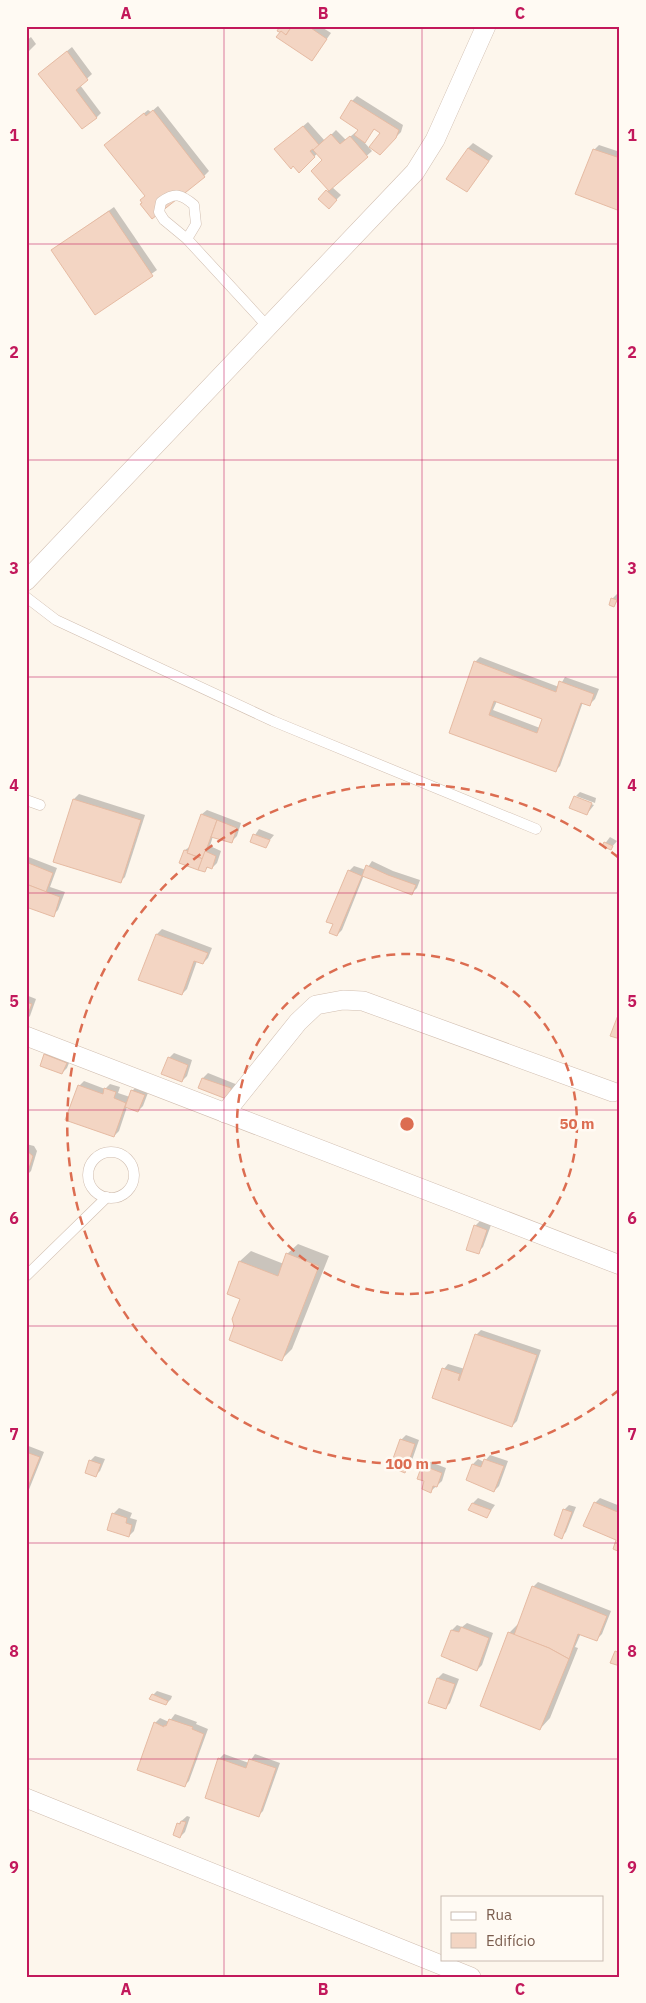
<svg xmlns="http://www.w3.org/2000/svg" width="646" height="2003" font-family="'IBM Plex Sans',sans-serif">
<rect width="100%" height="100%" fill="#fdf6ec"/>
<g fill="#0003" fill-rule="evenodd">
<polygon points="281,26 320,26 331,33 312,60 281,32"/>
<polygon points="31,37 36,44 29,51 26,47 26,41"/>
<polygon points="72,47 92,74 80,85 101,113 96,118 45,69"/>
<polygon points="357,96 403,125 401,132 380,153 382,133 375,128 364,142 372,151 332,187 341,195 329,207 320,199 329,189 324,160 318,153 298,171 281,145 308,122 325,141 336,130 346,140 356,132 357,133 359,129 352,101"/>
<polygon points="158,106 209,171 204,176 143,202 146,195 111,140 148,110 151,112"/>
<polygon points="473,143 493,156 467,191 468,148"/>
<polygon points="599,145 620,152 620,210 594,150"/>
<polygon points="114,207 157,270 95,313 53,250"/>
<polygon points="617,594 620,595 620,598 614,605 612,599"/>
<path d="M480,657L559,687L565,677L599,689L595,699L590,704L583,702L560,766L555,771L450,733L475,662ZM497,701L544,718L540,728L493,710Z"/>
<polygon points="580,792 596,798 595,803 576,796"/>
<polygon points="79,794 145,815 125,877 120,882 74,799"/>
<polygon points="576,796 576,798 594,805 587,814 571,808"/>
<polygon points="207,810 241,823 237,836 232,841 213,836 210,846 221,851 217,863 212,868 209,866 204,871 185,850 191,846 202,814"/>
<polygon points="259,829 274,835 265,846 251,841"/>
<polygon points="610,837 617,841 611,848 604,845"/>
<polygon points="26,856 57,868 50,887 65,892 58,910 53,915 26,906"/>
<polygon points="372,861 393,871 420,880 417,888 412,893 364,875 342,930 337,935 349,871 354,866 366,870"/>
<polygon points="162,929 212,948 208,958 203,963 197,961 187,989 182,994 139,979 157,934"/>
<polygon points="26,995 36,999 30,1016 26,1020"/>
<polygon points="50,1050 71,1058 67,1068 62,1073 45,1055"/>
<polygon points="174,1053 192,1060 187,1076 182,1081 169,1058"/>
<polygon points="208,1073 238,1085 234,1093 199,1087 203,1078"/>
<polygon points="84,1081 105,1089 110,1084 120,1087 118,1093 130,1097 132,1091 137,1086 149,1090 143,1106 138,1111 127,1107 119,1131 114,1136 79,1086"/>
<polygon points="26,1144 34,1146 37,1151 31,1171 26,1176"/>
<polygon points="480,1221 491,1225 483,1247 478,1252 475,1226"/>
<polygon points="298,1244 329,1256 292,1349 282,1359 235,1326 242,1298 228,1293 240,1261 251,1251 284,1264 287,1254"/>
<polygon points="481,1330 541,1350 517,1421 512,1426 444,1369 448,1364 465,1369 476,1335"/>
<polygon points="406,1435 419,1440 410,1466 405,1471 401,1440"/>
<polygon points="26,1445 44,1452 26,1497"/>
<polygon points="490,1455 508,1461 499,1486 494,1491 473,1464 478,1459 484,1462"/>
<polygon points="95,1456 105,1459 100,1471 95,1476 90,1461"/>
<polygon points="428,1461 446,1468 442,1481 431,1491 426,1481 424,1466"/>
<polygon points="478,1498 495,1505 487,1516 473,1503"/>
<polygon points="600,1498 620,1506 620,1551 618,1540 595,1503"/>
<polygon points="569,1505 576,1507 566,1532 561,1537 564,1510"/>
<polygon points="119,1508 132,1513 130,1518 137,1520 134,1531 129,1536 108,1529 114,1513"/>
<polygon points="538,1582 611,1611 602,1634 597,1639 581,1633 575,1647 578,1648 550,1718 540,1729 509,1633 520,1622 533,1587"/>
<polygon points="467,1623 493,1633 482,1665 477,1670 449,1660 452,1630 457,1625 462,1627"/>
<polygon points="443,1673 459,1679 450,1703 445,1708 430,1702 438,1678"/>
<polygon points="157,1691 172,1696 171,1699 166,1704 152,1696"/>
<polygon points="175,1714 197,1722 196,1724 208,1729 189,1781 184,1786 155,1723 160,1718 169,1722"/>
<polygon points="224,1754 249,1763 255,1754 280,1763 263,1811 258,1816 219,1759"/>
<polygon points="187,1816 190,1817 185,1832 180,1837 178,1824"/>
</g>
<g fill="#f3d5c3" stroke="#e6bba3" fill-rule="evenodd">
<polygon points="280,26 292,26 286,35 277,31"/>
<polygon points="292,26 308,26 327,39 312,61 276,37 281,31 286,35"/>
<polygon points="67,51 88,80 76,90 97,118 82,129 38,74"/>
<polygon points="351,100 399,130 396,138 380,155 369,147 380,133 374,129 365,143 354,135 358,130 340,118"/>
<polygon points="153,110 205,177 152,219 140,204 142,203 140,200 145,196 104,145 144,113 146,116"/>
<polygon points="303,126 319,145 314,150 313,149 310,151 315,157 299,173 293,166 291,169 274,149"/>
<polygon points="331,134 340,144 350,136 368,157 329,191 311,171 322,160 313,150"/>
<polygon points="468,148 489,161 467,192 446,179"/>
<polygon points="593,149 620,158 620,211 575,194"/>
<polygon points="326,190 337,200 329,209 318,199"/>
<polygon points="109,211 153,276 95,315 51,250"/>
<polygon points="611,598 617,600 614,607 609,605"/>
<path d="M474,661L556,692L559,681L594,694L590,706L581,703L556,772L449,733ZM494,701L542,719L537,733L489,715Z"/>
<polygon points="574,796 592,803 587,815 569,808"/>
<polygon points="73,799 141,820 121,883 53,862"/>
<polygon points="201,814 217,820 203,859 187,853"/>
<polygon points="217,820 237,828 232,843 211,837"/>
<polygon points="253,834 270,840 266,848 250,842"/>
<polygon points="604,842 613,846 611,850 602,846"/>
<polygon points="184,850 188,851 187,853 203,859 198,870 179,863"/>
<polygon points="205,851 216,856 212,869 207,867 205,872 198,870"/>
<polygon points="26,862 53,873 46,892 26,884"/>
<polygon points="366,865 388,875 416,885 412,895 362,876"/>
<polygon points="348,870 362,876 337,936 329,933 333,924 326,922"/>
<polygon points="26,884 60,897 54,917 26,907"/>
<polygon points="156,934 208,953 203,964 194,961 182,995 138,980"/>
<polygon points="26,1002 32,1004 26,1019"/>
<polygon points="620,1010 620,1039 610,1036"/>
<polygon points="44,1054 67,1063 62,1074 40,1066"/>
<polygon points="168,1057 188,1065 182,1082 161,1074"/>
<polygon points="202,1078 231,1088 231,1090 234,1091 229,1100 198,1088"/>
<polygon points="78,1085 103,1094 104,1088 116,1092 114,1098 126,1103 114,1137 65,1120"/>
<polygon points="131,1090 145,1095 138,1112 125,1107"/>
<polygon points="26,1150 33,1156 26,1178"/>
<polygon points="474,1225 487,1230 479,1254 466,1250"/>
<polygon points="286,1253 319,1266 282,1361 229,1340 234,1326 232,1319 240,1299 227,1294 239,1261 278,1276"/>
<polygon points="475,1334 537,1355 512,1427 432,1398 442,1368 460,1374 458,1380 459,1381"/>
<polygon points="400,1439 415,1444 405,1473 390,1467"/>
<polygon points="26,1452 40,1457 26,1492"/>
<polygon points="484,1459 504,1466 494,1492 466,1480 472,1464 481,1467"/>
<polygon points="89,1460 101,1464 96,1477 85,1473"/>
<polygon points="422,1465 442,1473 437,1487 433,1486 431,1493 422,1489 424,1481 417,1479"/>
<polygon points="594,1502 620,1513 620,1552 613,1549 616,1540 583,1526"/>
<polygon points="472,1503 491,1510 487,1518 468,1510"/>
<polygon points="563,1509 572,1512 562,1539 554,1535"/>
<polygon points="112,1513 127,1518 126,1523 132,1525 129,1537 107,1530"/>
<polygon points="532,1586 607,1616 597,1641 578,1634 569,1659 549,1648 514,1635"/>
<polygon points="461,1627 489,1638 477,1671 441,1656 451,1630 459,1632"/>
<polygon points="508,1632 549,1648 569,1659 540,1730 480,1706"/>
<polygon points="615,1651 620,1653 620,1666 610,1663"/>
<polygon points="437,1678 455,1684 446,1709 428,1703"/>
<polygon points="152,1694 168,1701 166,1705 149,1699"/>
<polygon points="169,1719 193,1727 192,1729 204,1734 185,1787 137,1770 154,1722 164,1727 164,1725 166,1726"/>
<polygon points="218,1758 246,1768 249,1759 276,1768 259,1817 205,1798"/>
<polygon points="181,1821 186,1822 180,1838 173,1835 177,1823 180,1824"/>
</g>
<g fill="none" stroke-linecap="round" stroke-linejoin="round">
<defs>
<g id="lane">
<path d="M187,239L196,224L194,205C181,194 175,192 161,202L159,212L164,220L187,239L268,327"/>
<polyline points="26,597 56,620 273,721 536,829"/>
<polyline points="26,800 40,805"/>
<circle cx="111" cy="1175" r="23"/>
<polyline points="26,1276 107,1197"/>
</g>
<g id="street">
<polyline points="26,581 415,172 435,140 486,26"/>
<polyline points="26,1036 620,1265"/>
<polyline points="225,1113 298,1022 316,1005 343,1000 363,1001 613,1092"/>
<polyline points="26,1798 471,1977"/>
</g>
</defs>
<use href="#lane" stroke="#d1beb0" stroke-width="11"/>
<use href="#street" stroke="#d1beb0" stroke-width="20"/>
<use href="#lane" stroke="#fff" stroke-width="10"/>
<use href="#street" stroke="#fff" stroke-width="19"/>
</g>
<path fill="none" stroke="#c2185b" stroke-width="1" stroke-opacity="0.55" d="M224,26V1977M422,26V1977M26,244H620M26,460H620M26,677H620M26,893H620M26,1110H620M26,1326H620M26,1543H620M26,1759H620"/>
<g fill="none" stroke="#dc6d51" stroke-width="2.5" stroke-dasharray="9 6">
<circle cx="407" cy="1124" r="170"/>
<path d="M619 1390A340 340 0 1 1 619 858"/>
</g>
<circle cx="407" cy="1124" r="8" fill="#dc6d51" stroke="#fffaf3" stroke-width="2.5"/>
<g font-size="15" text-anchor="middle" font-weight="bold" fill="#dc6d51" stroke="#fffaf3" stroke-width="5" stroke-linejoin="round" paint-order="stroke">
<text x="577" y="1129">50 m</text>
<text x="407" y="1469">100 m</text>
</g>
<rect width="646" height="2003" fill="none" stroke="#fffaf3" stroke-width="55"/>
<rect x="441" y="1896" width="162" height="65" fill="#fffaf3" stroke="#cabbb1"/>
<rect x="451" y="1912" width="25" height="8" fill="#ffffff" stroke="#cabbb1"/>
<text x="486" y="1920" font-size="15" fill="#7a5c4d">Rua</text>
<rect x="451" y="1933" width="25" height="15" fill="#f3d5c3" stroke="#cabbb1"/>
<text x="486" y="1946" font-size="15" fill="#7a5c4d">Edifício</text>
<rect x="28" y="28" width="590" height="1948" fill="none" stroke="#c2185b" stroke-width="2"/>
<g font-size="16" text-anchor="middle" font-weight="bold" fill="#c2185b">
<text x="126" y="19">A</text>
<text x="323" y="19">B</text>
<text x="520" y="19">C</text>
<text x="14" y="141">1</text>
<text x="632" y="141">1</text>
<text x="14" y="358">2</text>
<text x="632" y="358">2</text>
<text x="14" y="574">3</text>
<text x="632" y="574">3</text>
<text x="14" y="791">4</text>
<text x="632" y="791">4</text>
<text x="14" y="1007">5</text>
<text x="632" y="1007">5</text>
<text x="14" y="1224">6</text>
<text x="632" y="1224">6</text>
<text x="14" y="1440">7</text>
<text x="632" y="1440">7</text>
<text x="14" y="1657">8</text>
<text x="632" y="1657">8</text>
<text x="14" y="1873">9</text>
<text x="632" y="1873">9</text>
<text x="126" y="1995">A</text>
<text x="323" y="1995">B</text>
<text x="520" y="1995">C</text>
</g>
</svg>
